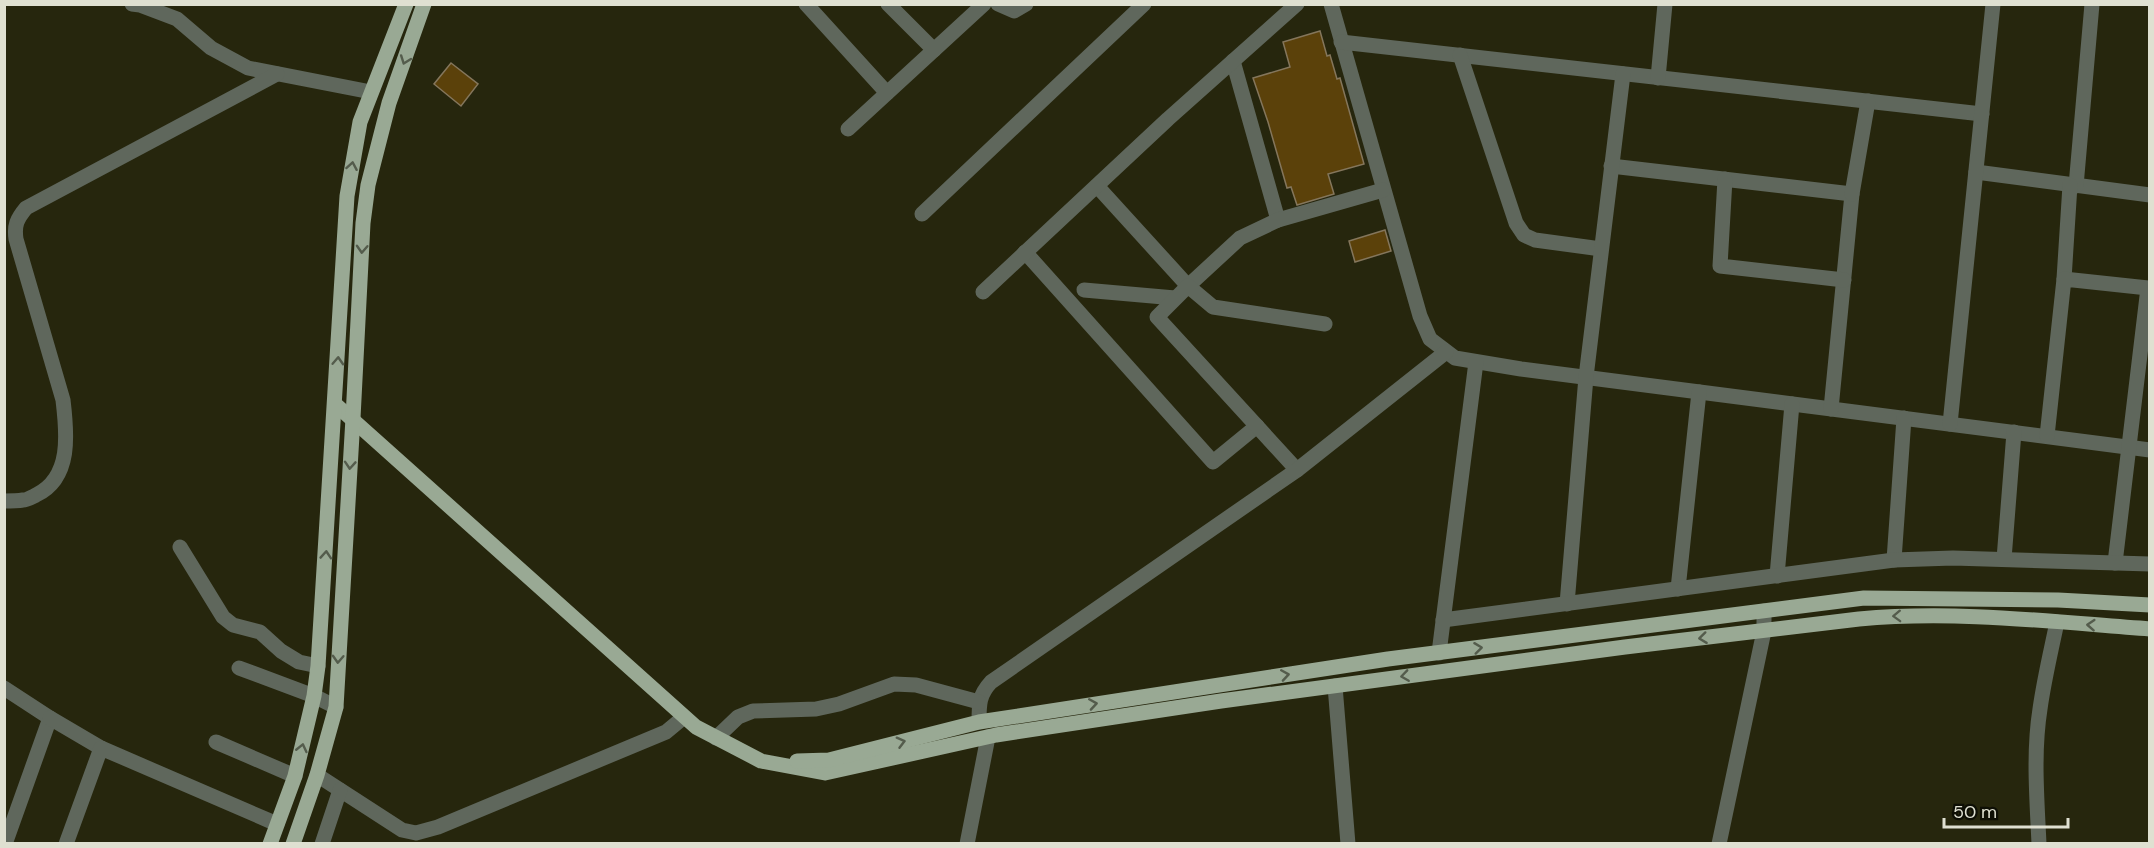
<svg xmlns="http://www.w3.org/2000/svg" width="2154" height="848" font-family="'DM Sans',sans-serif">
<rect width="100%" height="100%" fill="#26260d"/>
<g fill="#5b410a" stroke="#84765c" stroke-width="1.5">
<polygon points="1320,31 1327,56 1330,55 1337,79 1340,78 1364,164 1328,174 1334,194 1297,205 1291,187 1287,188 1268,122 1253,78 1290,67 1283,42"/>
<polygon points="451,63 478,84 461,106 434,84"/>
<polygon points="1385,230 1391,251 1355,262 1349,241"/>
</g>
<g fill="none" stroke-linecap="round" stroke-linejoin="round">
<g stroke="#5f675c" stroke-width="15">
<polyline points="132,4 140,5 177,19 211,48 248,68 371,92"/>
<polyline points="806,4 887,93"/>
<polyline points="888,4 934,50"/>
<polyline points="998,4 1014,11 1026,4"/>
<polyline points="1331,4 1420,316 1430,339 1455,358 1521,369 2150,450"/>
<polyline points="1341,42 1982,114"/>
<polyline points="1460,55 1516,223 1524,235 1535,240 1601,249"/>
<polyline points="1233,61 1278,220"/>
<polyline points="1658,78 1665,4"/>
<polyline points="848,129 984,4"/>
<polyline points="1611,166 1852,194 1831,409"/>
<polyline points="1976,172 2150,195"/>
<polyline points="1725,179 1720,266 1844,280"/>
<polyline points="1097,186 1188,286 1240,238 1278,220 1383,190"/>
<polyline points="2076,186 2092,4"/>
<polyline points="1852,194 1868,101"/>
<polyline points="922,214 1144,4"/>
<polyline points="1025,252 1213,462 1257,426"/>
<polyline points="2064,279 2070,185"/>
<polyline points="1084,290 1175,298"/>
<polyline points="983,292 1168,119 1297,4"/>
<polyline points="1950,424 1993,4"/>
<polyline points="2047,436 2064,279 2148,288 2115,563"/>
<polyline points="1297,470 1157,317 1188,286 1213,307 1325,324"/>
<path d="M4,501C11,501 17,501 23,500C27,500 32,497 36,495C72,478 67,433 63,400L16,239C14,225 17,219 26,208L277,74"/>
<polyline points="180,547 223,617 233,625 260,632 281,651 299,662 318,666"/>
<polyline points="2004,559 2014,432"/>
<polyline points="1894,560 1904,418"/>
<polyline points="1777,576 1792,404"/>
<polyline points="1678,589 1699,392"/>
<polyline points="1567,604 1586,377 1623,74"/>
<polyline points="1443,620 1894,560 1953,558 2150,564"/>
<polyline points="1439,653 1476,362"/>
<polyline points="239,668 314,696 336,707"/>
<polyline points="1335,686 1348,844"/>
<polyline points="4,688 50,718 5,844"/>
<polyline points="50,718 101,748"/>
<path d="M979,722C979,704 979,695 991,682L1297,470L1446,352"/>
<polyline points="716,738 738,717 753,711 816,709 839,704 894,684 916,685 979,702"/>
<polyline points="216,742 295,776"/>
<polyline points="317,775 402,830 416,833 438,827 666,732 684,717"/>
<polyline points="66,844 101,748 277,824"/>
<polyline points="322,844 340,790"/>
<polyline points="967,844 988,737"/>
<polyline points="1719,844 1764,631 1764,611"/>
<path d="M2039,844C2037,799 2033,753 2040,709C2044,680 2051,651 2057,622"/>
</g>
<g stroke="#99a994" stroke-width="15">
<path d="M335,404L696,727L761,761L825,773L996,735L1221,701L1625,647L1859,619C1956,610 2053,622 2150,629"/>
<polyline points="797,761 829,760 979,722 1388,659 1864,598 2058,600 2150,605"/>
<polyline points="270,844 295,776 314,696 318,666 347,196 360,122 406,4"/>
<polyline points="293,844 317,775 336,707 353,418 363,223 368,185 389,103 424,4"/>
</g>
</g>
<defs><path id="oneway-chevron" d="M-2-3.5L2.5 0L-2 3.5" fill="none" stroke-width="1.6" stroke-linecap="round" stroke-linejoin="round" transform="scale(1.5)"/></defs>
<g stroke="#545c4c">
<use href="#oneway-chevron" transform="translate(405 60) rotate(110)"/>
<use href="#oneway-chevron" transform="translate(352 166) rotate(-80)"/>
<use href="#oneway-chevron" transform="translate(362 249) rotate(93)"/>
<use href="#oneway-chevron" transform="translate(338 361) rotate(-87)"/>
<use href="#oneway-chevron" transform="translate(350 465) rotate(94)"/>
<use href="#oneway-chevron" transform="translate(326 555) rotate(-86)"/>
<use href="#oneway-chevron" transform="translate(1897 616) rotate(178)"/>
<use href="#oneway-chevron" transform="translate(2091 625) rotate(-176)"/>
<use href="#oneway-chevron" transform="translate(1703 638) rotate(173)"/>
<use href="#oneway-chevron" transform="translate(1478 648) rotate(-7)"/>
<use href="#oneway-chevron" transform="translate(338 659) rotate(93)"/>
<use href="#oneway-chevron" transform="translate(1285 675) rotate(-9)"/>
<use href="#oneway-chevron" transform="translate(1405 676) rotate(172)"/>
<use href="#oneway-chevron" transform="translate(1093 704) rotate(-9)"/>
<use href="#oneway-chevron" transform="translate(901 742) rotate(-15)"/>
<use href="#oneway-chevron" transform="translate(302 748) rotate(-77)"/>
</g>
<rect width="2154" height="848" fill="none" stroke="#dfe0d1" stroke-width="12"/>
<path d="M1944 818v9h124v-9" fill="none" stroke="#dfe0d1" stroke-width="3"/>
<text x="1953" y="818" font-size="18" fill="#dfe0d1" stroke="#0e0f05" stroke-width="4.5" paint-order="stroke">50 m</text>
</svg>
